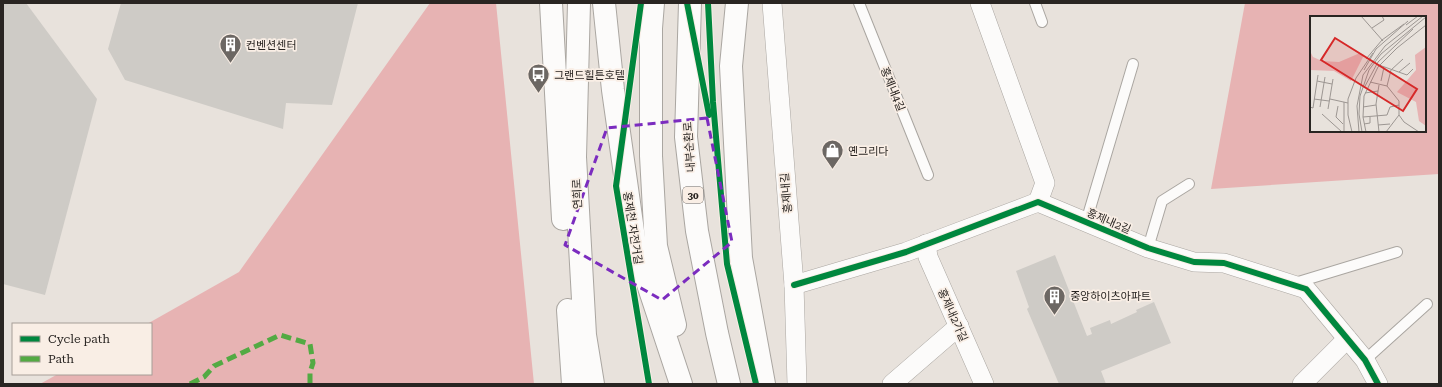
<svg xmlns="http://www.w3.org/2000/svg" width="1442" height="387" font-family="'Roboto Serif','Noto Sans KR',serif">
<rect width="100%" height="100%" fill="#e8e2dc"/>
<g fill="#e7b3b3" fill-rule="evenodd">
<polygon points="430,3 496,3 534,384 40,384 58,374 151,374 151,324 147,324 239,272"/>
<path d="M1245,3H1439V174L1211,189ZM1311,17H1425V131H1311Z"/>
</g>
<polygon fill="#e8e2dc" points="647,3 702,3 702,161 731,341 742,384 681,384 644,242 640,206 644,205 636,139"/>
<g fill="#cecbc6">
<polygon points="3,3 26,3 97,99 45,295 3,284"/>
<polygon points="121,3 358,3 332,105 286,103 283,129 125,80 108,49"/>
<polygon points="1055,255 1087,336 1092,334 1090,328 1110,320 1111,324 1137,312 1136,310 1154,302 1171,343 1101,371 1106,384 1059,384 1027,309 1029,307 1016,271"/>
</g>
<g fill="none" stroke-linecap="round" stroke-linejoin="round">
<defs>
<g id="lane">
<polyline points="859,3 928,175"/>
<polyline points="1035,3 1042,22"/>
<polyline points="1086,222 1133,64"/>
<polyline points="1148,248 1162,201 1189,184"/>
<polyline points="1295,283 1397,252"/>
<polyline points="1365,360 1427,304"/>
</g>
<g id="street">
<polyline points="772,3 794,285 797,384"/>
<polyline points="980,3 1045,183 1038,202"/>
<polyline points="926,244 928,257 984,384"/>
<polyline points="794,285 906,252 1038,202 1148,248 1194,262 1224,263 1306,289 1365,360 1378,384"/>
<polyline points="892,384 959,326"/>
<polyline points="1302,384 1347,339"/>
</g>
<g id="secondary">
<polyline points="551,3 563,219"/>
<polyline points="579,3 575,157 585,335 593,384"/>
<polyline points="568,310 573,384"/>
</g>
<g id="highway">
<polyline points="604,3 613,90 635,245 681,384"/>
<polyline points="653,3 651,28 651,156 656,246 675,325"/>
<polyline points="690,3 686,137 697,231 717,333 729,384"/>
<polyline points="737,3 731,66 741,258 764,384"/>
</g>
</defs>
<use href="#lane" stroke="#aaa6a1" stroke-width="12"/>
<use href="#street" stroke="#aaa6a1" stroke-width="20"/>
<use href="#secondary" stroke="#aaa6a1" stroke-width="24"/>
<use href="#highway" stroke="#aaa6a1" stroke-width="24"/>
<use href="#lane" stroke="#fcfbfa" stroke-width="10"/>
<use href="#street" stroke="#fcfbfa" stroke-width="19"/>
<use href="#secondary" stroke="#fcfbfa" stroke-width="22"/>
<use href="#highway" stroke="#fcfbfa" stroke-width="22"/>
<polyline stroke="#53aa43" stroke-width="5" stroke-dasharray="10 5" stroke-linecap="butt" points="190,384 204,377 214,366 280,335 310,344 313,363 310,372 310,384"/>
<defs>
<g id="cycleway">
<polyline points="641,3 616,186 649,384"/>
<polyline points="687,3 709,115"/>
<polyline points="708,3 713,102 727,264 756,384"/>
<polyline points="794,285 906,252 1038,202 1148,248 1194,262 1224,263 1306,289 1365,360 1378,384"/>
</g>
</defs>
<use href="#cycleway" stroke="#f9eee5" stroke-width="8"/>
<use href="#cycleway" stroke="#00873e" stroke-width="6"/>
</g>
<path fill="none" stroke="#7b2cbf" stroke-width="3" stroke-dasharray="8 5" stroke-linejoin="round" d="M707,118L732,242L662,300L565,245L607,128Z"/>
<defs>
<symbol id="building-pin" viewBox="-11 -11 22 30"><path d="M0 17L-7.5 6A9.5 9.5 0 1 1 7.5 6Z" fill="#6c6763" stroke="#f9eee5"/><path d="M-4-6H4V6H1V3H-1V6H-4ZM-2.5-4.3h1.7v1.8h-1.7ZM.8-4.3h1.7v1.8H.8ZM-2.5-1h1.7V.8h-1.7ZM.8-1h1.7V.8H.8Z" fill="#fff"/></symbol>
<symbol id="bus-pin" viewBox="-11 -11 22 30"><path d="M0 17L-7.5 6A9.5 9.5 0 1 1 7.5 6Z" fill="#6c6763" stroke="#f9eee5"/><path d="M-5-6H5V4H4V6H2V4H-2V6H-4V4H-5ZM-3.5-4V0h7V-4ZM-3.5 1.2v1.5H-2V1.2ZM2 1.2v1.5H3.5V1.2Z" fill="#fff"/></symbol>
<symbol id="shop-pin" viewBox="-11 -11 22 30"><path d="M0 17L-7.5 6A9.5 9.5 0 1 1 7.5 6Z" fill="#6c6763" stroke="#f9eee5"/><path d="M-5-2.5h2.3a2.7 3.5 0 0 1 5.4 0H5L5.5 6h-11ZM-1.5-2.5h3a1.5 2.3 0 0 0-3 0Z" fill="#fff"/></symbol>
</defs>
<g fill-rule="evenodd">
<use href="#building-pin" x="218" y="32" width="25" height="34"/>
<use href="#bus-pin" x="526" y="62" width="25" height="34"/>
<use href="#shop-pin" x="820" y="138" width="25" height="34"/>
<use href="#building-pin" x="1042" y="284" width="25" height="34"/>
</g>
<g text-anchor="middle" stroke-width="3.5" stroke-linejoin="round" paint-order="stroke">
<rect fill="#f9eee5" stroke="#67615c" stroke-width="1" x="683" y="187" width="20" height="16" rx="3"/>
<g font-size="10" font-weight="bold" fill="#292522">
<text x="693" y="199">30</text>
</g>
<g font-size="11" fill="#292522" stroke="#f9eee5" text-anchor="start">
<text x="246" y="49">컨벤션센터</text>
<text x="554" y="79">그랜드힐튼호텔</text>
<text x="848" y="155">옌그리다</text>
<text x="1070" y="300">중앙하이츠아파트</text>
</g>
<g font-size="11" fill="#292522" stroke="#f9eee5">
<text transform="translate(893 89) rotate(68)" y="4">홍제내4길</text>
<text transform="translate(689 147) rotate(-94)" y="4">내부순환로</text>
<text transform="translate(786 193) rotate(-95)" y="4">홍제내길</text>
<text transform="translate(577 194) rotate(-93)" y="4">연희로</text>
<text transform="translate(1109 221) rotate(23)" y="4">홍제내2길</text>
<text transform="translate(633 228) rotate(81)" y="4">홍제천 자전거길</text>
<text transform="translate(953 315) rotate(66)" y="4">홍제내2가길</text>
</g>
</g>
<g transform="translate(1310 16)">
<rect width="116" height="116" fill="#e8e2dc"/>
<path d="M116,31V110L109,105L106,86L87,76L106,54L105,39ZM0,35L3,41L12,45L29,46L50,37L54,39L41,65L24,55L0,54Z" fill="#e7b3b3"/>
<path fill="none" stroke="#9c9692" stroke-width="1" d="M51,0L73,25M96,9L108,0M62,12L74,4L72,0M56,43L72,24L94,8M69,49L97,59L103,53M54,54L66,33L98,5M89,56L100,47M7,65L22,68M71,65L74,51M60,66L77,70L89,85V99L76,116M69,69L66,88L69,116M77,70L81,54L93,43M54,72L68,46L103,13M55,77L68,75M4,83L19,85M20,83L38,87M28,90L26,101L33,108M0,91L3,92L8,59M10,91L15,61M53,91L66,89M18,93L23,63M12,98L32,116M89,99L94,106L109,116M53,101L77,99L80,91L89,89M54,108L60,107V101M68,109L80,108M34,116V86M42,116L38,99V83L46,62L63,37M49,116L47,90L53,59L75,30L113,0M52,116L49,98L50,80L59,54L71,38L116,1M56,116L53,101L54,80L68,51L87,32L116,9"/>
<path fill="#d62828" fill-opacity="0.15" stroke="#d62828" stroke-width="2" d="M25,22L107,73L93,95L11,44Z"/>
<rect width="116" height="116" fill="none" stroke="#292522" stroke-width="2"/>
</g>
<rect width="1442" height="387" fill="none" stroke="#292522" stroke-width="8"/>
<rect x="12" y="323" width="140" height="52" fill="#f9eee5" stroke="#a69e97"/>
<rect x="20" y="336" width="20" height="6" fill="#00873e" stroke="#a69e97"/>
<text x="48" y="343" font-size="12" fill="#292522">Cycle path</text>
<rect x="20" y="356" width="20" height="6" fill="#53aa43" stroke="#a69e97"/>
<text x="48" y="363" font-size="12" fill="#292522">Path</text>
</svg>
